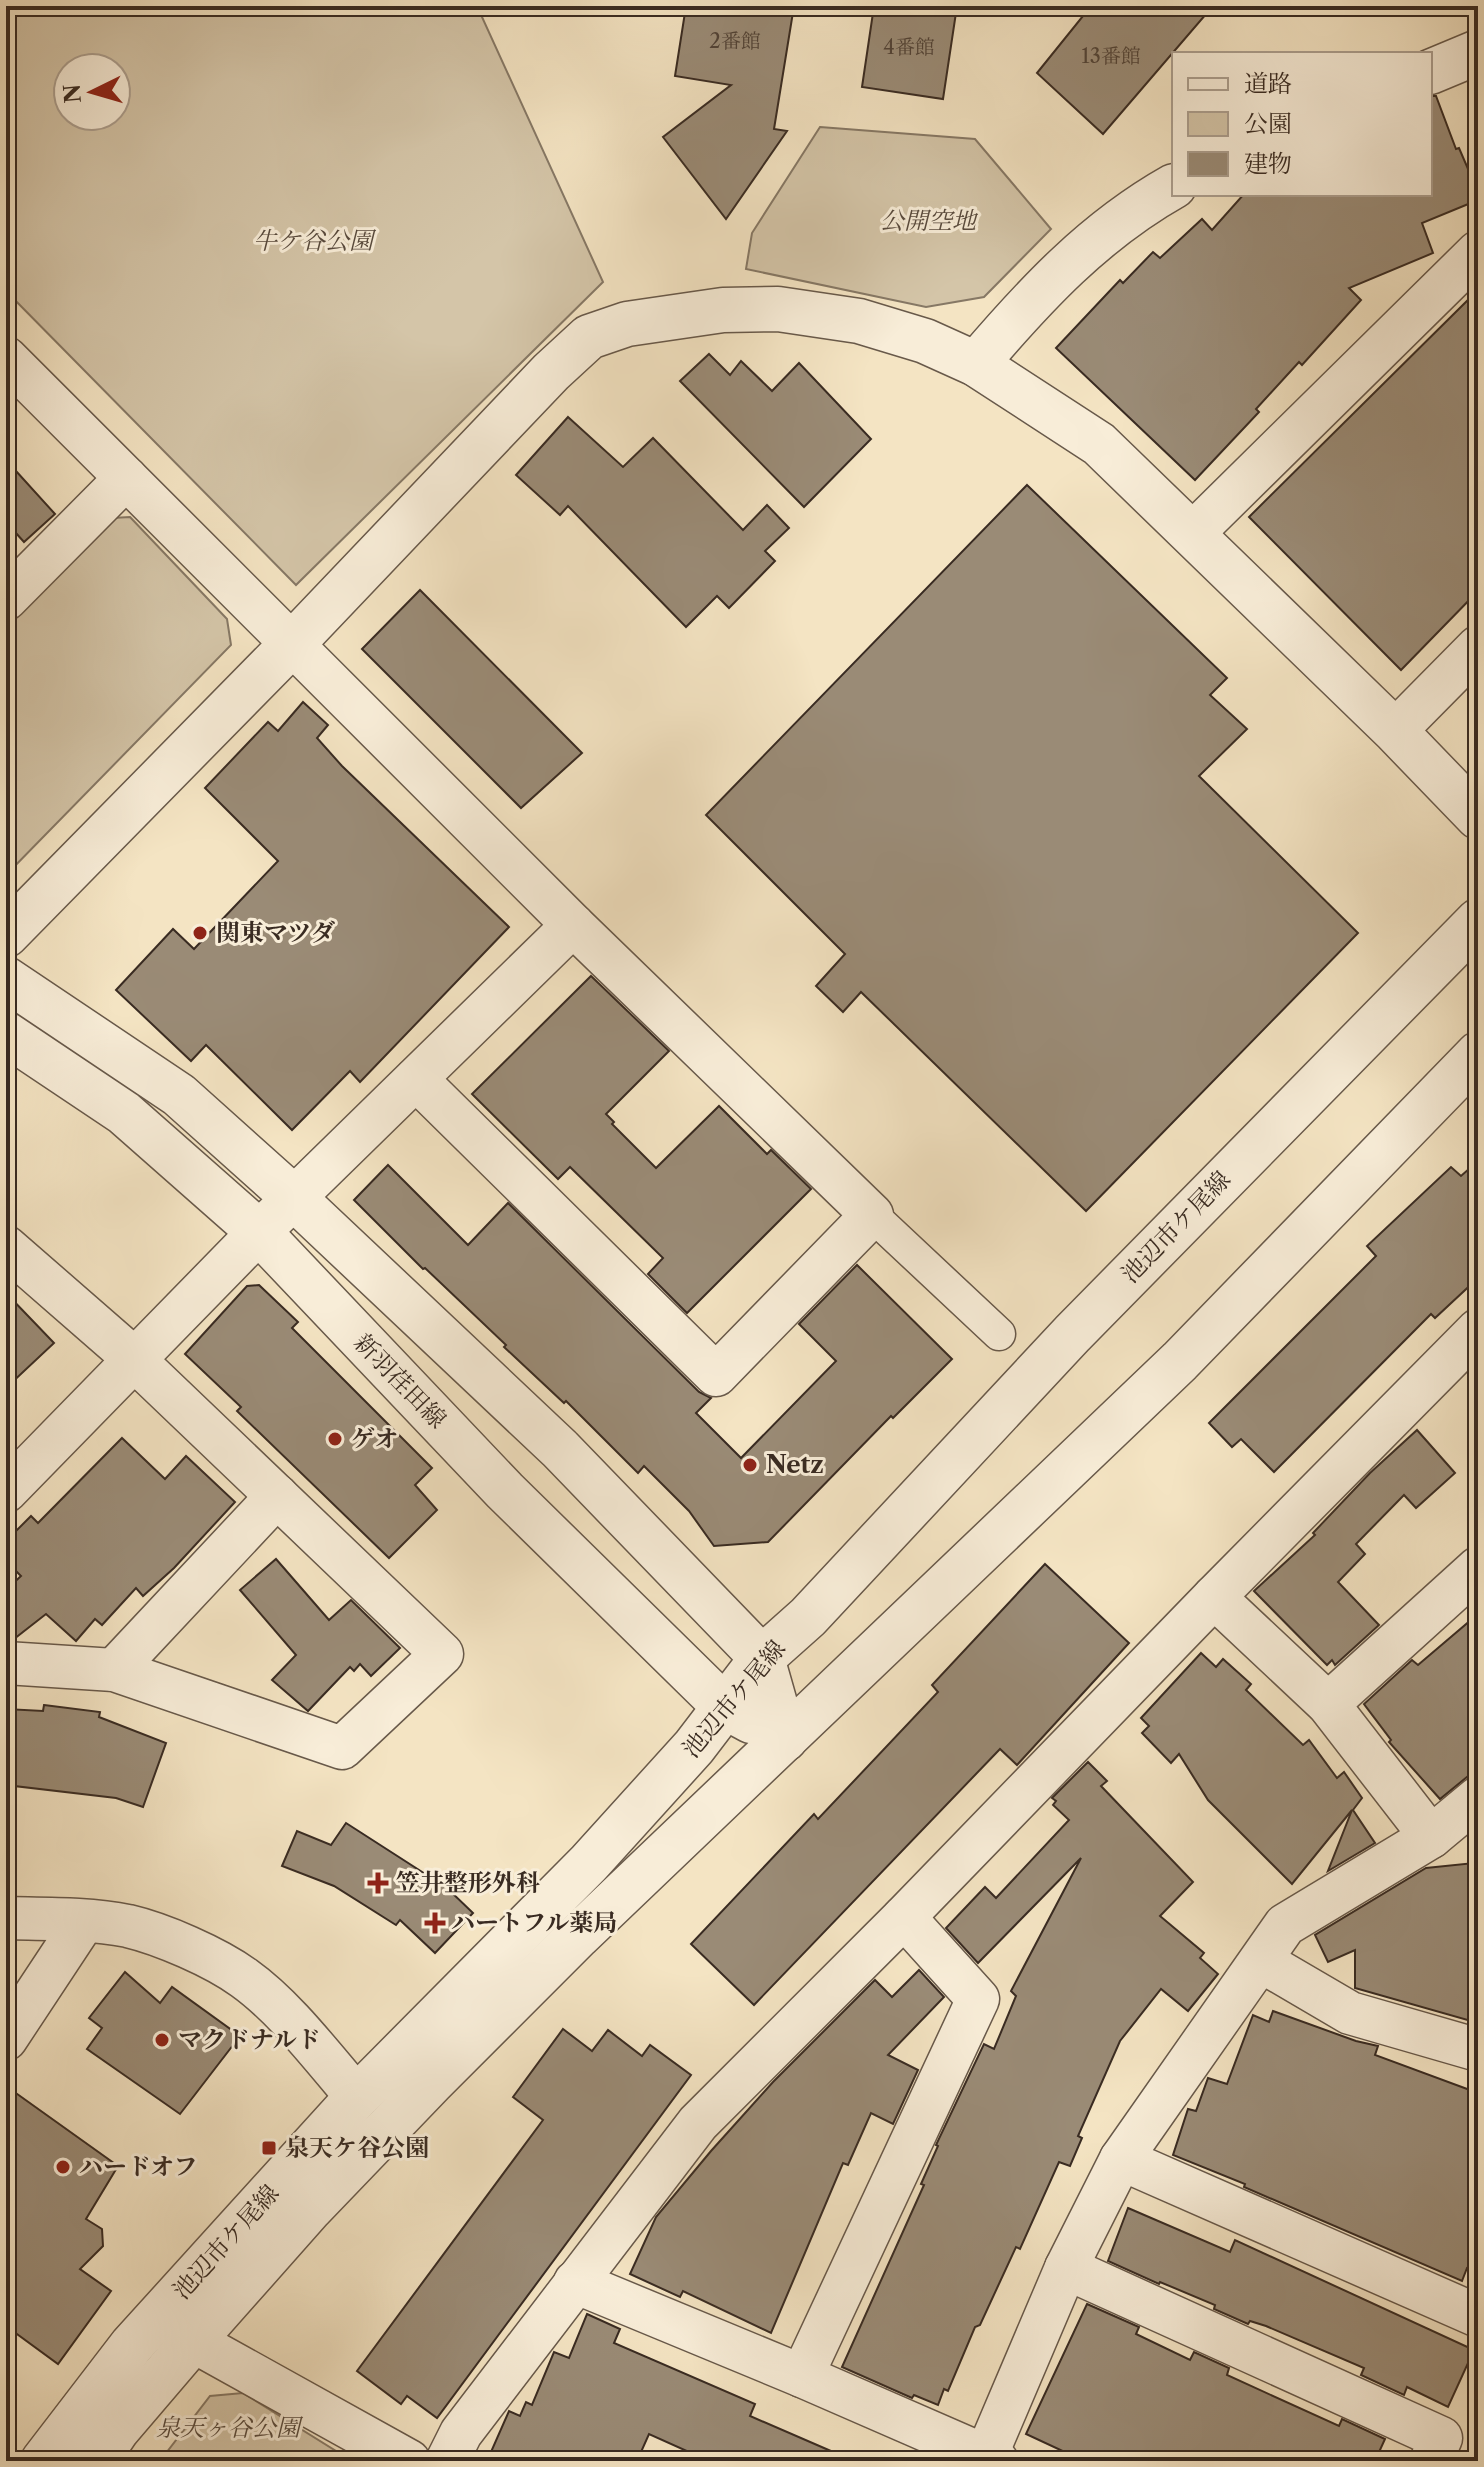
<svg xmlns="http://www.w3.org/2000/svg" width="1484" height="2467" font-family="'Libre Caslon Text','Noto Serif JP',serif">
<rect width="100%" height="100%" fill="#f4e4c3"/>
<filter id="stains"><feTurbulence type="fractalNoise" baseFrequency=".0025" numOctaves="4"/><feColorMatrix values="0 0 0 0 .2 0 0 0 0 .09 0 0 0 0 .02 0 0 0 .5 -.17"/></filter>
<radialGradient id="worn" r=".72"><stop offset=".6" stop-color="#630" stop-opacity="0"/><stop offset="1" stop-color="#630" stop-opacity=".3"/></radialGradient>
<g fill="#d4c5a8" stroke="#867865" stroke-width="2" fill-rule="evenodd">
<path d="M6,6H477L603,282L296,585L6,291ZM68,68H116V116H68Z"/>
<polygon points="820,127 975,139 1051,229 984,297 926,307 746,269 752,233"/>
<polygon points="130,517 227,619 231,645 6,875 6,626 112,518"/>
<polygon points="243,2393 352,2461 160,2461 210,2396"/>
</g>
<g fill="#9a8b76" stroke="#392b22" stroke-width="2">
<polygon points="686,6 794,6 774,129 787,131 726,219 663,137 731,85 675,76"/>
<polygon points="874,6 957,6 943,99 862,87"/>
<polygon points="1091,6 1213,6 1103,134 1037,73"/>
<polygon points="1430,96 1436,96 1456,149 1459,148 1478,192 1478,200 1422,223 1433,253 1349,288 1361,300 1302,365 1299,362 1256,409 1259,412 1195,480 1056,348 1120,280 1123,283 1153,252 1160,258 1202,219 1212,230 1244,194 1430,194"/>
<polygon points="1478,290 1478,591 1401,670 1249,517"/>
<polygon points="709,354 730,375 741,361 772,391 799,363 871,439 804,507 680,381"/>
<polygon points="568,417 623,467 653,438 743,530 767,505 789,528 765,551 775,561 729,608 717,596 686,627 568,506 560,515 516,475"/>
<polygon points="6,460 55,514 24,542 6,522"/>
<polygon points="1027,485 1227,678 1210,695 1247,729 1199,776 1358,933 1086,1211 861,992 843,1012 816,986 845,954 706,815"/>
<polygon points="420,590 582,753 521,808 362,649"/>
<polygon points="303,702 328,725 317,738 342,766 509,927 360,1082 350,1071 292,1130 206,1045 191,1061 116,990 173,929 194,949 278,861 205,788 268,722 278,731"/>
<polygon points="591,976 669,1051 606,1114 614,1122 612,1124 656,1168 719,1106 767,1154 771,1150 811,1189 687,1313 648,1274 663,1258 570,1167 558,1179 472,1094"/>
<polygon points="1478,1161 1478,1278 1435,1318 1431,1314 1274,1472 1241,1439 1232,1447 1209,1423 1376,1256 1367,1246 1451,1167 1461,1176"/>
<polygon points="388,1165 468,1245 508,1203 699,1392 711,1398 696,1413 741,1458 836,1361 799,1324 857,1265 952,1359 893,1418 891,1416 768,1542 714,1546 689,1511 644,1466 638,1473 566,1401 564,1403 504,1347 506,1345 425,1268 423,1269 354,1200"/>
<polygon points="259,1285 298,1322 292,1328 432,1468 415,1485 437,1510 389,1558 237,1411 241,1407 185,1354 247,1286"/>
<polygon points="6,1293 54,1343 6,1388"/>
<polygon points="1417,1430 1455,1473 1416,1508 1404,1495 1356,1544 1365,1554 1338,1582 1379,1625 1335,1665 1332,1660 1327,1665 1254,1591 1315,1535 1313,1533 1370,1473"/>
<polygon points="122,1438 165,1479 186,1456 235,1502 174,1568 143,1596 136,1588 102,1625 95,1619 76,1641 46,1614 14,1639 6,1639 6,1590 21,1576 6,1561 6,1541 31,1516 38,1523"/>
<polygon points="276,1559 329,1620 351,1600 400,1648 371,1676 360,1664 354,1671 350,1667 308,1711 272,1680 296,1655 240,1590"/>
<polygon points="1045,1564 1129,1643 1017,1765 1000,1749 754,2005 691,1944 814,1814 818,1819 938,1692 932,1685"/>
<polygon points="1478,1614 1478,1768 1440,1799 1389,1742 1391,1740 1364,1704 1412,1660 1418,1665"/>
<polygon points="1201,1653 1216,1667 1223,1659 1251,1684 1246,1690 1303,1745 1309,1740 1337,1778 1344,1772 1362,1798 1353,1810 1375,1843 1328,1871 1352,1810 1292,1884 1208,1800 1179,1754 1171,1763 1142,1733 1149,1726 1141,1718"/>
<polygon points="44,1705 100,1712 99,1717 166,1743 143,1807 116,1798 6,1785 6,1709 43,1711"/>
<polygon points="1088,1762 1107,1781 1101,1786 1193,1882 1160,1916 1204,1953 1200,1958 1218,1974 1188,2011 1161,1989 1120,2041 1078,2136 1082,2138 1070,2166 1059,2162 1020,2249 1016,2247 980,2325 975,2327 948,2391 944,2389 938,2405 914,2395 912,2398 842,2367 924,2185 921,2184 938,2146 936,2145 984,2044 994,2049 1016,1996 1011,1991 1081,1858 978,1963 946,1928 985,1887 996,1898 1069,1820 1053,1805 1056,1801 1052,1798"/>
<polygon points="346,1823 447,1888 473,1913 435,1953 400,1920 396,1925 334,1886 282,1866 297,1831 331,1845"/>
<polygon points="1474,1863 1478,1901 1478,2023 1355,1988 1355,1950 1328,1962 1315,1935 1426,1868"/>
<polygon points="919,1970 944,1997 888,2055 918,2070 893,2124 871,2113 848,2165 843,2163 771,2333 683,2291 680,2297 630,2274 656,2217 711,2151 773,2082 875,1980 892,1997"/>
<polygon points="125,1972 160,2003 172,1987 240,2036 180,2114 87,2049 102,2028 89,2018"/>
<polygon points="1273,2011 1356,2041 1378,2046 1375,2055 1478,2093 1478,2273 1467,2268 1462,2281 1244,2187 1245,2184 1173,2155 1188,2109 1196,2111 1208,2078 1227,2084 1253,2015 1269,2022"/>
<polygon points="563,2029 592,2051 608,2030 642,2056 650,2045 691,2075 437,2418 407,2396 401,2404 357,2371 543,2120 513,2097"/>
<polygon points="6,2086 118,2166 86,2219 102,2229 103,2246 80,2269 111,2291 58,2364 6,2326"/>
<polygon points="1128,2208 1230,2252 1235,2240 1474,2350 1448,2407 1407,2387 1404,2395 1361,2375 1364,2368 1266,2326 1250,2321 1248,2324 1214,2309 1215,2305 1160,2282 1159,2284 1108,2261"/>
<polygon points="1087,2304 1139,2327 1136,2334 1190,2360 1194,2352 1229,2368 1227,2375 1339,2426 1342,2419 1385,2439 1375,2461 1084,2461 1026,2434"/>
<polygon points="587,2314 620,2329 614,2343 755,2404 750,2416 854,2461 709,2461 649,2434 637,2461 487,2461 509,2411 520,2416 526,2402 532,2405 554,2352 569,2358"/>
</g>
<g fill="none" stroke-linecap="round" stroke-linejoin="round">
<defs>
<polyline id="pedestrian" points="872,1215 999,1334"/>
<g id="minor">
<polyline points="6,358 573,925 872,1215 716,1375 416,1079"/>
<polyline points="1193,533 1478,252"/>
<polyline points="6,599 126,478"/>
<polyline points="1395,731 1478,647"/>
<polyline points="6,1247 123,1349 442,1654 342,1748 114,1670 6,1663"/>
<polyline points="6,1491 259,1232 573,925"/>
<polyline points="1214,1597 1328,1704 1431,1837"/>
<polyline points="114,1670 277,1496"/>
<polyline points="1328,1704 1478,1568"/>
<path d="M6,1918C46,1919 88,1918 128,1926C162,1934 215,1957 244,1978C286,2008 323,2058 357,2097"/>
<polyline points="1261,1961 1350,2013 1478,2050"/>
<polyline points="6,2039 84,1921"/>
<polyline points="1121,2159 1478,2316"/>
<polyline points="1066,2268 1441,2438 1431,2461"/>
<polyline points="575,2282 802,2376 997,2461"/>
<polyline points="193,2341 409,2461"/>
<polyline points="802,2376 978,1999 904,1917"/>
<polyline points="986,2456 1066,2268 1121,2159 1285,1925 1431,1837 1478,1798"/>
<polyline points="447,2461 461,2433 698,2123 904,1917 1214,1597 1478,1330"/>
</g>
<g id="tertiary">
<polyline points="1430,72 1478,52"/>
<path d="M976,364C1035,295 1094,231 1174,186"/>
<polyline points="6,935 293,643 551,372 589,337 627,324 723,310 778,309 859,321 925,341 976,364 1099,444 1395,731 1478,817"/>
<polyline points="6,979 179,1095 295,1199 560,1449 762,1658 785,1739"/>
<polyline points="6,1034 124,1113 259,1232 505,1491 725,1707 751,1721"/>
<polyline points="43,2461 132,2345 357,2097 589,1863 694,1747 762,1658 808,1617 1072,1334 1478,921"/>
<polyline points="96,2461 117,2430 193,2341 310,2209 432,2082 578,1936 1180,1361 1478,1054"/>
</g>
</defs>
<use href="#pedestrian" stroke="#68594a" stroke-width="35"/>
<use href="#minor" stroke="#68594a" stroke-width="45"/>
<use href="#tertiary" stroke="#68594a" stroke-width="47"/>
<use href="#pedestrian" stroke="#f8edd8" stroke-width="32"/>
<use href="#minor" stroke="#f8edd8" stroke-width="42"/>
<use href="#tertiary" stroke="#f8edd8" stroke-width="44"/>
</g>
<g fill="#8f2418" stroke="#f8edd8" stroke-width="3">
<circle cx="200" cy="933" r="8"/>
<circle cx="335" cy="1439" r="8"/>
<circle cx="750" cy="1465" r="8"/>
<path d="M374 1871h8v8h8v8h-8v8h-8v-8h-8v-8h8z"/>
<path d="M431 1911h8v8h8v8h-8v8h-8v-8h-8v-8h8z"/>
<circle cx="162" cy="2040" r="8"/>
<rect x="261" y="2140" width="16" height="16" rx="4"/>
<circle cx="63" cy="2167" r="8"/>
</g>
<g text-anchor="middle" stroke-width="6" stroke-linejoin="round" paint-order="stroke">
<g font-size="20" fill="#514337">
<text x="735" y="48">2番館</text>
<text x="909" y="54">4番館</text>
<text x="1111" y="63">13番館</text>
</g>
<g font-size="24" font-style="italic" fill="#584a3d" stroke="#f8edd8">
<text x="928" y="229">公開空地</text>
<text x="313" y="249">牛ケ谷公園</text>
<text x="228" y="2436">泉天ヶ谷公園</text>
</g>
<g font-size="24" font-weight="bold" fill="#392b22" stroke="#f8edd8" text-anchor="start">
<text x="216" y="941">関東マツダ</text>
<text x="351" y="1447">ゲオ</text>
<text x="766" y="1473">Netz</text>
<text x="396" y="1891">笠井整形外科</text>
<text x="451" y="1931">ハートフル薬局</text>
<text x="178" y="2048">マクドナルド</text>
<text x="285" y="2156">泉天ケ谷公園</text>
<text x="79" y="2175">ハードオフ</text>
</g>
<g font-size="24" fill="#392b22" stroke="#f8edd8">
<text transform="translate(1176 1227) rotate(-46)" y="8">池辺市ケ尾線</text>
<text transform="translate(400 1381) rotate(46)" y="8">新羽荏田線</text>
<text transform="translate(734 1699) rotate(-50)" y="8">池辺市ケ尾線</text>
<text transform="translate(226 2242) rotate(-48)" y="8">池辺市ケ尾線</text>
</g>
</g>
<rect width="1484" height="2467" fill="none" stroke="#f4e4c3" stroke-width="32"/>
<rect x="8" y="8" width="1468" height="2451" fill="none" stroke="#392b22" stroke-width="4"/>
<rect x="16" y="16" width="1452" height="2435" fill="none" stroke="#392b22" stroke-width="2"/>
<rect x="1172" y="52" width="260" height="144" fill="#f8edd8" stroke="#ac9f8f" stroke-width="2"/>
<rect x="1188" y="78" width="40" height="12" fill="#f8edd8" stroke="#ac9f8f" stroke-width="2"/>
<text x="1244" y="92" font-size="24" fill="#392b22">道路</text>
<rect x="1188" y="112" width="40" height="24" fill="#d4c5a8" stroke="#ac9f8f" stroke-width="2"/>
<text x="1244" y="132" font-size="24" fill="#392b22">公園</text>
<rect x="1188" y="152" width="40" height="24" fill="#9a8b76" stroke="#ac9f8f" stroke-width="2"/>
<text x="1244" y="172" font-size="24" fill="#392b22">建物</text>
<g transform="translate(92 92) rotate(265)"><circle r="38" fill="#f8edd8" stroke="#ac9f8f" stroke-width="2"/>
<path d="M0-6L14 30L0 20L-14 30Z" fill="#8f2418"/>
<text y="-12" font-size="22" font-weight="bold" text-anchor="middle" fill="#392b22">N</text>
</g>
<rect width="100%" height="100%" filter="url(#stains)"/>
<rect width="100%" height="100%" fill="url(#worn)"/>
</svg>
